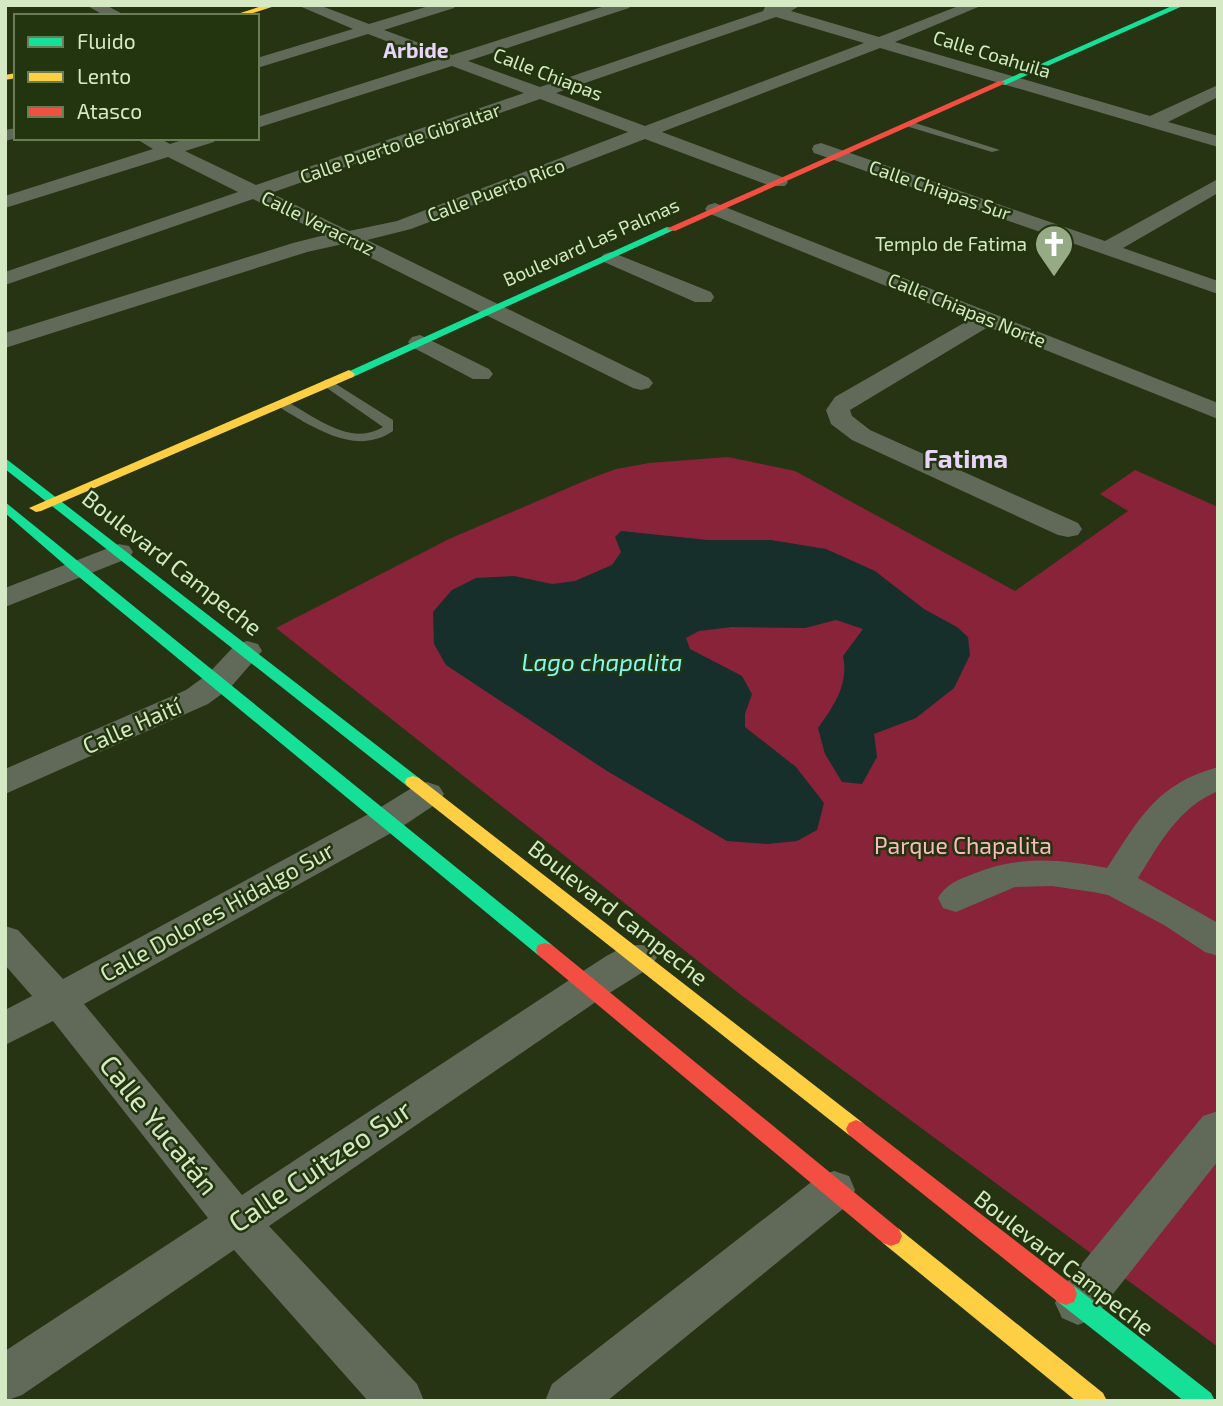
<svg xmlns="http://www.w3.org/2000/svg" width="1223" height="1406" font-family="'Exo 2',sans-serif">
<rect width="100%" height="100%" fill="#263413"/>
<polygon fill="#882339" points="728,457 795,471 1015,591 1128,511 1100,494 1135,470 1218,507 1218,1347 741,995 276,628 449,539 589,479 616,469 649,463"/>
<path fill="#162f2b" d="M621,531L708,540H771L826,549L875,571L924,609L957,627L968,637L970,655L954,688L916,718L874,734L877,757L862,784L842,782L825,754L818,728C834,706 849,684 843,656L863,629L836,620L805,628L732,627L699,631L686,638L690,649L742,676L752,694L745,714V727L796,767L824,803L817,830L797,841L767,844L727,841L607,771L446,665L434,644L433,612L452,590L476,578L514,576L552,584L575,581L612,565L621,552L615,537Z"/>
<g fill="none" stroke-linecap="round" stroke-linejoin="round">
<g fill="#616a58" fill-rule="evenodd">
<polygon points="906,122 912,122 1000,150 992,152 906,126"/>
<path d="M328,379L393,420V431C363,451 334,438 304,422C295,416 284,411 276,404L282,400L286,401C315,417 351,447 383,427L324,386V380Z"/>
</g>
<g fill="#616a58" fill-rule="evenodd">
<polygon points="86,5 106,5 126,16 105,16"/>
<path d="M297,5H319L369,24L432,5H456L454,8L384,30L452,55L608,5H631L629,8L468,61L540,87L763,11L765,7L801,5L791,11L879,37L961,5H983L895,42L1150,116L1218,85V97L1168,122L1218,136V147L880,48L662,132L785,178L788,182L785,186H771L645,139L411,229L367,240L649,378L653,383L649,388L641,390L633,388L343,244L307,252L5,348V333L293,243L325,235L253,199L5,285V272L238,192L168,157L5,208V196L153,149L135,138H159L170,144L188,138H217L214,142L185,151L256,185L524,93L452,66L257,128V117L436,60L368,34L257,68V58L353,29ZM776,17L864,43L645,126L556,93ZM540,99L628,132L397,221L349,231L271,193Z"/>
<polygon points="16,128 17,138 5,141 5,130"/>
<polygon points="821,143 1105,241 1218,179 1218,193 1123,248 1218,281 1218,294 814,153 812,149 814,145"/>
<polygon points="715,203 1218,403 1218,419 988,327 850,410 852,416 870,430 1078,523 1082,529 1078,535 1068,537 1058,535 852,440 831,424 826,410 835,397 969,320 708,213 705,209 708,205"/>
<polygon points="611,252 711,292 714,297 711,302 695,302 604,262 600,258 604,254"/>
<polygon points="420,335 489,369 493,374 489,379 473,379 412,347 408,342 412,337"/>
<polygon points="119,544 129,546 133,552 129,558 5,607 5,588"/>
<polygon points="247,641 258,644 262,651 230,688 208,704 5,794 5,769 186,690 208,674 236,644"/>
<path d="M1218,767V791C1178,808 1160,843 1138,878L1218,923V956L1205,952L1164,925L1108,895L1093,892L1052,886L1015,887L956,912L943,908L938,898C945,885 959,879 973,874C1018,855 1060,859 1107,868C1140,818 1156,784 1218,767Z"/>
<path d="M427,782L439,786L444,794L439,802L400,828L84,1004L242,1195L577,975C599,962 625,938 651,947L657,957L651,967L603,997L269,1226L417,1384L424,1401H368L234,1250L22,1395L5,1401V1351L208,1218L53,1021L5,1045V1010L32,996L5,965V926L18,930L63,979L376,810L415,786Z"/>
<polygon points="1218,1111 1218,1161 1094,1318 1078,1325 1062,1318 1055,1303 1062,1288 1203,1116"/>
<polygon points="834,1171 849,1176 855,1190 849,1204 607,1401 545,1401 552,1384 819,1176"/>
</g>
<g fill="#16e098" fill-rule="evenodd">
<polygon points="1174,5 1185,5 1005,85 998,83"/>
<polygon points="667,227 676,229 353,377 349,378 343,374"/>
<polygon points="5,458 419,778 421,782 419,786 407,786 5,469"/>
<polygon points="5,502 552,945 554,950 552,955 545,957 538,955 73,572 5,513"/>
<polygon points="1066,1283 1074,1286 1211,1393 1215,1401 1184,1401 1058,1302 1055,1294 1058,1286"/>
</g>
<g fill="#ffcf43" fill-rule="evenodd">
<polygon points="265,5 278,5 244,16 231,16"/>
<polygon points="16,73 16,78 5,80 5,75"/>
<polygon points="349,370 355,374 353,377 41,511 36,512 29,508"/>
<polygon points="413,776 419,778 863,1123 866,1129 863,1135 856,1138 849,1135 407,786 405,782 407,778"/>
<polygon points="891,1226 899,1229 1103,1393 1107,1401 1076,1401 883,1243 880,1236 883,1229"/>
</g>
<g fill="#f24e42" fill-rule="evenodd">
<polygon points="999,81 1006,83 675,231 666,229"/>
<polygon points="545,943 552,945 899,1229 902,1236 899,1243 891,1246 883,1243 538,955 536,950 538,945"/>
<polygon points="856,1120 863,1123 1074,1286 1077,1294 1074,1302 1066,1305 1058,1302 849,1135 846,1129 849,1123"/>
</g>
</g>
<defs>
<symbol id="church-pin" viewBox="-11 -11 22 30"><path d="M0 17L-7.5 6A9.5 9.5 0 1 1 7.5 6Z" fill="#97aa86" stroke="#22350e"/><path d="M-1.2-6h2.4v3.5h3.3v2.4h-3.3V6h-2.4V-.1h-3.3v-2.4h3.3Z" fill="#fff"/></symbol>
</defs>
<g fill-rule="evenodd">
<use href="#church-pin" x="1032" y="222" width="44" height="60"/>
</g>
<g text-anchor="middle" stroke-width="5" stroke-linejoin="round" paint-order="stroke">
<g font-size="19" fill="#d4e9c4" stroke="#22350e">
<text transform="translate(992 54) rotate(17)" y="7">Calle Coahuila</text>
<text transform="translate(548 74) rotate(21)" y="7">Calle Chiapas</text>
<text transform="translate(400 143) rotate(-19)" y="7">Calle Puerto de Gibraltar</text>
<text transform="translate(496 190) rotate(-21)" y="7">Calle Puerto Rico</text>
<text transform="translate(940 190) rotate(19)" y="7">Calle Chiapas Sur</text>
<text transform="translate(318 223) rotate(26)" y="7">Calle Veracruz</text>
<text transform="translate(591 242) rotate(-24)" y="7">Boulevard Las Palmas</text>
<text transform="translate(967 310) rotate(22)" y="7">Calle Chiapas Norte</text>
</g>
<g font-size="19" fill="#d4e9c4" stroke="#22350e" text-anchor="end">
<text x="1027" y="251">Templo de Fatima</text>
</g>
<g font-size="21" font-weight="bold" fill="#ebd4fc" stroke="#22350e">
<text x="416" y="58">Arbide</text>
</g>
<g font-size="23" fill="#d4e9c4" stroke="#22350e">
<text transform="translate(172 563) rotate(38)" y="8">Boulevard Campeche</text>
<text transform="translate(132 726) rotate(-24)" y="8">Calle Haití</text>
<text transform="translate(217 912) rotate(-29)" y="8">Calle Dolores Hidalgo Sur</text>
<text transform="translate(618 913) rotate(38)" y="8">Boulevard Campeche</text>
<text transform="translate(1064 1263) rotate(38)" y="8">Boulevard Campeche</text>
</g>
<g font-size="23" fill="#fbbac1" stroke="#22350e">
<text x="963" y="854">Parque Chapalita</text>
</g>
<g font-size="24" font-style="italic" fill="#7bfbf5" stroke="#22350e">
<text x="602" y="671">Lago chapalita</text>
</g>
<g font-size="26" font-weight="bold" fill="#ebd4fc" stroke="#22350e">
<text x="966" y="468">Fatima</text>
</g>
<g font-size="28" fill="#d4e9c4" stroke="#22350e">
<text transform="translate(159 1125) rotate(51)" y="10">Calle Yucatán</text>
<text transform="translate(320 1166) rotate(-34)" y="10">Calle Cuitzeo Sur</text>
</g>
</g>
<rect width="1223" height="1406" fill="none" stroke="#d4e9c4" stroke-width="14"/>
<rect x="14" y="14" width="245" height="126" fill="#22350e" stroke="#697d57" stroke-width="2"/>
<rect x="28" y="37" width="35" height="10" fill="#16e098" stroke="#697d57" stroke-width="2"/>
<text x="77" y="49" font-size="21" fill="#d4e9c4">Fluido</text>
<rect x="28" y="72" width="35" height="10" fill="#ffcf43" stroke="#697d57" stroke-width="2"/>
<text x="77" y="84" font-size="21" fill="#d4e9c4">Lento</text>
<rect x="28" y="107" width="35" height="10" fill="#f24e42" stroke="#697d57" stroke-width="2"/>
<text x="77" y="119" font-size="21" fill="#d4e9c4">Atasco</text>
</svg>
